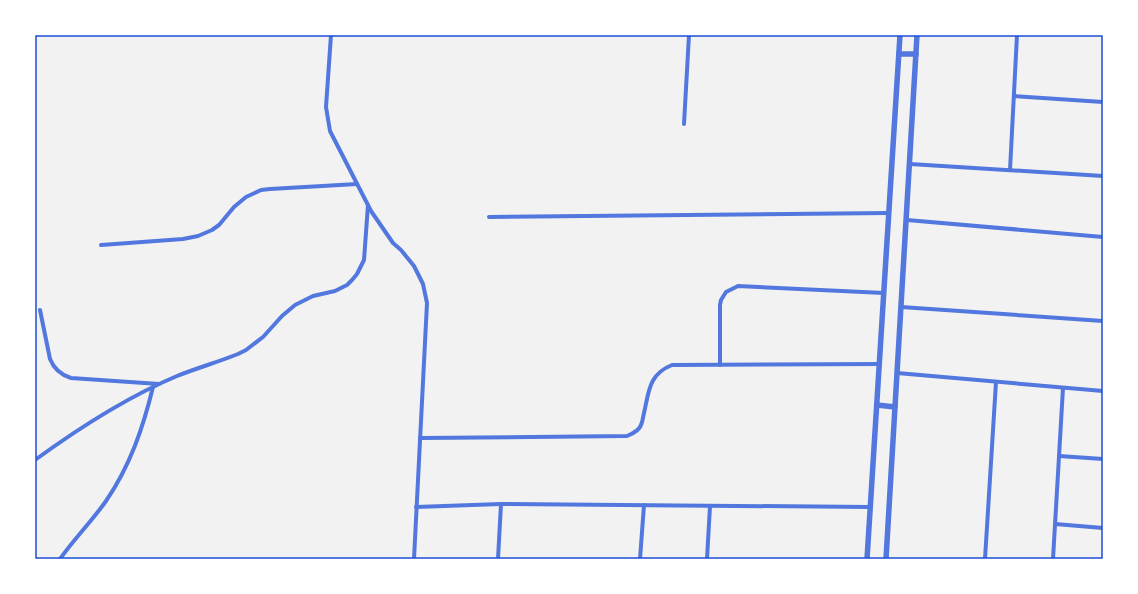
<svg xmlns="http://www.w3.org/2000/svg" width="1138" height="594" font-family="'Public Sans',sans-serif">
<rect width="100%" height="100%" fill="#f2f2f2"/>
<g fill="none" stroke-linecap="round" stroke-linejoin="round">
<g stroke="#5277de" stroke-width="4">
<polyline points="331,35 326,107 330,131 371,211 393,243 401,250 414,266 423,284 427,303 414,559"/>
<polyline points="1014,96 1103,102"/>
<polyline points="684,124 689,35"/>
<polyline points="910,164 1103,176"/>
<polyline points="1010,170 1017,35"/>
<polyline points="489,217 889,213"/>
<polyline points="907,220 1103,237"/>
<polyline points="101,245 183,239 198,236 212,230 219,225 234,207 246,197 261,190 270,189 357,184"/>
<polyline points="901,307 1103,321"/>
<path d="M40,310L50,359C54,369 61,375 71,378L159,384"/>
<polyline points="720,365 720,305 721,300 726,292 738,286 884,293"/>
<polyline points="897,373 1103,391"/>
<path d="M420,438L627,436C632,434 639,431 641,425C643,421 643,416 644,413C649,391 649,374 672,365L880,364"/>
<polyline points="1059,456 1103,459"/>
<path d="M35,460C79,428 127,397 177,376C197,368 218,362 238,354L246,350L263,337L282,316L295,305L313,296L335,291L347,285L352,280L357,274L364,260L368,205"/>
<polyline points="416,507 501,504 870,507"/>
<polyline points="1055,524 1103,528"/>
<path d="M60,559C74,539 92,521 106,501C130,466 143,428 153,387"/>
<polyline points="498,559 501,504"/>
<polyline points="640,559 644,505"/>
<polyline points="707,559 710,506"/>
<polyline points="985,559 996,382"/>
<polyline points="1053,559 1063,388"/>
</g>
<g stroke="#5277de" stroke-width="5.5">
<polyline points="899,54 916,54"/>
<polyline points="877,405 895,407"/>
<polyline points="867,559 900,35"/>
<polyline points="886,559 917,35"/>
</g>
</g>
<rect width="1138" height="594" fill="none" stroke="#ffffff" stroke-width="72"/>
<rect x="36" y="36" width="1066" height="522" fill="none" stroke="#1d4ed8" stroke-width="1.5"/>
</svg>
